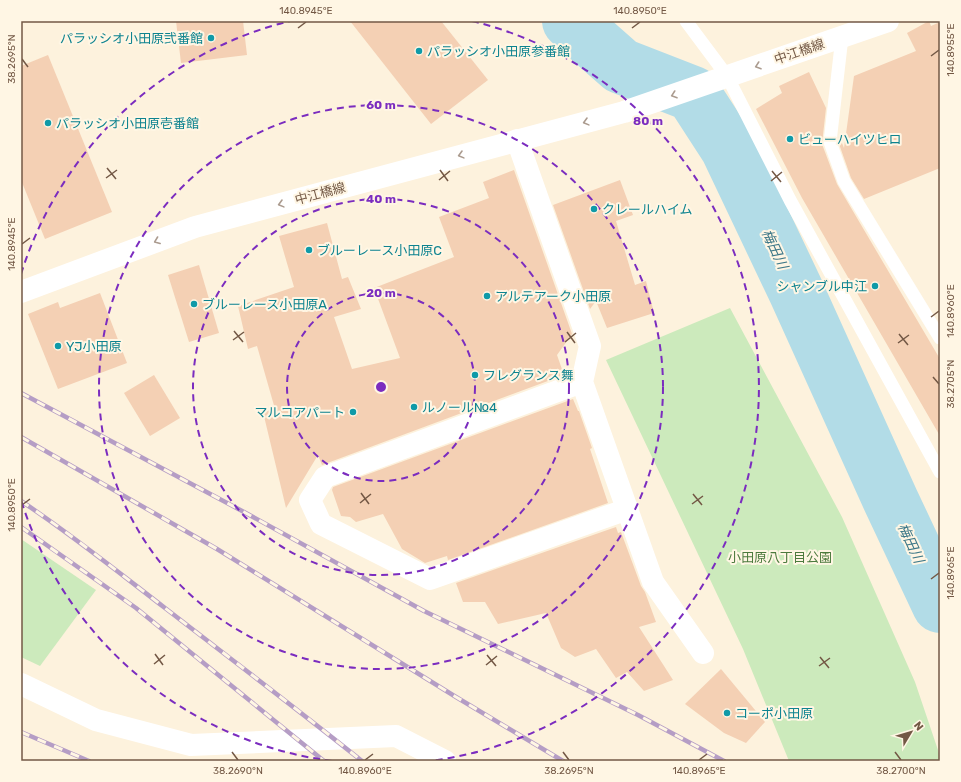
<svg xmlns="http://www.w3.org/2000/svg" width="961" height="782" font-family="Rubik,'Noto Sans JP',sans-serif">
<rect width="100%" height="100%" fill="#fdf2dd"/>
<g fill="#cceabc">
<polygon points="730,308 842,517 915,682 940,756 940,761 789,761 743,649 606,360"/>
<polygon points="21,539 96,590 40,666 21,657"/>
</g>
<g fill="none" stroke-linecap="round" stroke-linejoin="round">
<polyline stroke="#b2dce7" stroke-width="56" points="570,21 621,66 693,94 728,148 796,291 891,501 940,605"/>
</g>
<g fill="#f4d0b4">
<polygon points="176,21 243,21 247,55 181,63"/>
<polygon points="350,21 441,21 488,80 431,124"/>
<polygon points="929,21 931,26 940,22 940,168 864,199 851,178 838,141 839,136 844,148 854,76 916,51 907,33"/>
<polygon points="48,55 112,212 45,239 21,180 21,66"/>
<polygon points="809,72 826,108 822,144 837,184 940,359 940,436 802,198 756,109 782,93 779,86"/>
<polygon points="514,170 572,334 557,355 564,375 322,465 318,455 286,508 263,412 275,409 257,346 248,349 238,306 294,287 279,236 327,223 342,279 348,277 361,309 334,317 352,369 400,358 374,288 454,257 439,217 489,198 483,182"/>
<polygon points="620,180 633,215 616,221 635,285 646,281 654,313 607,328 596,301 590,309 553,205"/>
<polygon points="199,265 219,333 189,342 168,275"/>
<polygon points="100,293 127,363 58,389 28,314 58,302 60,308"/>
<polygon points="154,375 180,418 150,436 124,393"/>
<polygon points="573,399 578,411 579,411 592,448 590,449 608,503 448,560 447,556 425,563 402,549 383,514 356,522 350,517 341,516 332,490 333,487"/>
<polygon points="616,527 618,533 621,532 641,586 645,592 656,622 639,627 673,680 644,691 627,672 616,678 596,649 575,657 561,648 546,613 498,624 485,602 463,602 456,583"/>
<polygon points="721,669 765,722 746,743 724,733 685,704"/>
</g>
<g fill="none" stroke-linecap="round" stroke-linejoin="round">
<g stroke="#fff" stroke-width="13">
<polyline points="686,21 727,76 790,200 940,472"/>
<polyline points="842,37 830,142 844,181 940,338"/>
</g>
<g stroke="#fff" stroke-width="22">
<polyline points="517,140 590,346 582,382 653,582 703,653"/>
<polyline points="21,292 195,227 624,112 888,21"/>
<polyline points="582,382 325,477 310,500 321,524 430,579 628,509"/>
<polyline points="21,684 96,720 191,745 396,736 445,761"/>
</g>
<defs>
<g id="rail">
<polyline points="21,393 244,512 424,611 638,715 724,761"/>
<polyline points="21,437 217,549 456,697 563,761"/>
<path d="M21,501C71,534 118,572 165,608C231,659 297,709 362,761"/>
<polyline points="21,527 136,608 324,761"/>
<polyline points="21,732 89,761"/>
</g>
</defs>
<use href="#rail" stroke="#b59dc5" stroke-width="4.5"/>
<use href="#rail" stroke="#fff6e4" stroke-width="3" stroke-dasharray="9" stroke-linecap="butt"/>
</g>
<defs><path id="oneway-chevron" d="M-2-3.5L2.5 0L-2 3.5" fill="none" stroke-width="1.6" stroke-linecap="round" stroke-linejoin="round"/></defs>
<g stroke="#ab9b8f">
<use href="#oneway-chevron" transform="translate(758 66) rotate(161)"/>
<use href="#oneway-chevron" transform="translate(674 95) rotate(161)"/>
<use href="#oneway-chevron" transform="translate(586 122) rotate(165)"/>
<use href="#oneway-chevron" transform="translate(461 155) rotate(165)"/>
<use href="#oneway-chevron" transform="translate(281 204) rotate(165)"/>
<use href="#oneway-chevron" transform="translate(157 241) rotate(159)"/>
</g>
<path fill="none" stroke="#735845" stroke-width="1.5" d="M298,28L306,22M632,28L640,22M931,56L939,50M22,59L28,67M107,168L116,179M440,170L448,181M772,171L781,182M106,178L117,170M439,180L450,171M771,181L782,172M22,244L30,238M931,317L939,311M234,331L243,342M567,332L575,343M899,334L908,345M233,340L244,332M565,342L576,333M898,343L909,335M933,377L939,384M361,493L369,504M693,494L702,505M360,503L371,494M692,504L703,496M22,505L30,499M931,579L939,573M155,654L163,665M487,655L496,666M820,657L829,668M154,664L165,655M486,665L497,656M819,666L830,658M232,752L238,760M563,752L569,760M895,752L901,760M365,760L373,754M699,760L707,754"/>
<g fill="none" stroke="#7b2cbf" stroke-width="2" stroke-dasharray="7 5">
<circle cx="381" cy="387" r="94"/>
<circle cx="381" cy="387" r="188"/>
<circle cx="381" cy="387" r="282"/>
<path d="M332 761A377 377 0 0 1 21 500M21 274A377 377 0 0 1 290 21M472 21A377 377 0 0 1 430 761"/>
</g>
<g fill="#0f9aa8" stroke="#fff6e4" stroke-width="1.5">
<circle cx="211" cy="38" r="4"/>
<circle cx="419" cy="51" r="4"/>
<circle cx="48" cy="123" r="4"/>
<circle cx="790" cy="139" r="4"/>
<circle cx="594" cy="209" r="4"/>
<circle cx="309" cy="250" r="4"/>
<circle cx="875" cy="286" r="4"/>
<circle cx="487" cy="296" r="4"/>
<circle cx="194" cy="304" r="4"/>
<circle cx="58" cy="346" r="4"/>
<circle cx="475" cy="375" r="4"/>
<circle cx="414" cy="407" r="4"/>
<circle cx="353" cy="412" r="4"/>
<circle cx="727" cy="713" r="4"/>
</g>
<g text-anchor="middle" stroke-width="4" stroke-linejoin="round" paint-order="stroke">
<g font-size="13" fill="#0d838f" stroke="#fff6e4" text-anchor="start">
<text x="203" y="43" text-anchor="end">パラッシオ小田原弐番館</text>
<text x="427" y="56">パラッシオ小田原参番館</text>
<text x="56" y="128">パラッシオ小田原壱番館</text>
<text x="798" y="144">ビューハイツヒロ</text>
<text x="602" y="214">クレールハイム</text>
<text x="317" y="255">ブルーレース小田原C</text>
<text x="867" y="291" text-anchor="end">シャンブル中江</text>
<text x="495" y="301">アルテアーク小田原</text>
<text x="202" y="309">ブルーレース小田原A</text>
<text x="66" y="351">YJ小田原</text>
<text x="483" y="380">フレグランス舞</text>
<text x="422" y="412">ルノール№4</text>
<text x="345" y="417" text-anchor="end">マルコアパート</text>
<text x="735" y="718">コーポ小田原</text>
</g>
<g font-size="13" fill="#735845" stroke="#fff6e4">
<text transform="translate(799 51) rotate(-19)" y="5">中江橋線</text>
<text transform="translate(320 193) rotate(-15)" y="5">中江橋線</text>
</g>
<g font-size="13" fill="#4c7a3d" stroke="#fff6e4">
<text x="780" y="562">小田原八丁目公園</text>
</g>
<g font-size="14" font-style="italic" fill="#3e7888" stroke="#fff6e4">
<text transform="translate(775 249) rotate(65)" y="5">梅田川</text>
<text transform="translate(911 543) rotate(65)" y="5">梅田川</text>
</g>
</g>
<circle cx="381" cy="387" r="6" fill="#7b2cbf" stroke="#fff6e4" stroke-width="2"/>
<g font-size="12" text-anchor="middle" font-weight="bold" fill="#7b2cbf" stroke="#fff6e4" stroke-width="4" stroke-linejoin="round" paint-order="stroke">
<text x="381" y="109">60 m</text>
<text x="648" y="125">80 m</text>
<text x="381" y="203">40 m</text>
<text x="381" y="297">20 m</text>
</g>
<rect width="961" height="782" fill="none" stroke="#fff6e4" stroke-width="44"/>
<g transform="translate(911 732) rotate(52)" stroke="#fff6e4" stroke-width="3" paint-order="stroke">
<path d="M0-3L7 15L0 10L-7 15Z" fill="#735845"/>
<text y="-6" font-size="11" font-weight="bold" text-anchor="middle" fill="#735845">N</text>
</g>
<rect x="22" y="22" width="917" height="738" fill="none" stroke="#735845" stroke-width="1.5"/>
<g font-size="10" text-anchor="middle" fill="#735845">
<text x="306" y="14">140.8945°E</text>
<text x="640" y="14">140.8950°E</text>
<text transform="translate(950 50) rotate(-90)" y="4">140.8955°E</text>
<text transform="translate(11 59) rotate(-90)" y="4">38.2695°N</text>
<text transform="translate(11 244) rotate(-90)" y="4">140.8945°E</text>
<text transform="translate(950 311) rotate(-90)" y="4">140.8960°E</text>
<text transform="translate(950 384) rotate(-90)" y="4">38.2705°N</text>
<text transform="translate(11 505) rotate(-90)" y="4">140.8950°E</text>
<text transform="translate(950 573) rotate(-90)" y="4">140.8965°E</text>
<text x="238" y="774">38.2690°N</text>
<text x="365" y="774">140.8960°E</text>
<text x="569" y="774">38.2695°N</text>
<text x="699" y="774">140.8965°E</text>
<text x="901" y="774">38.2700°N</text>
</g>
</svg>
